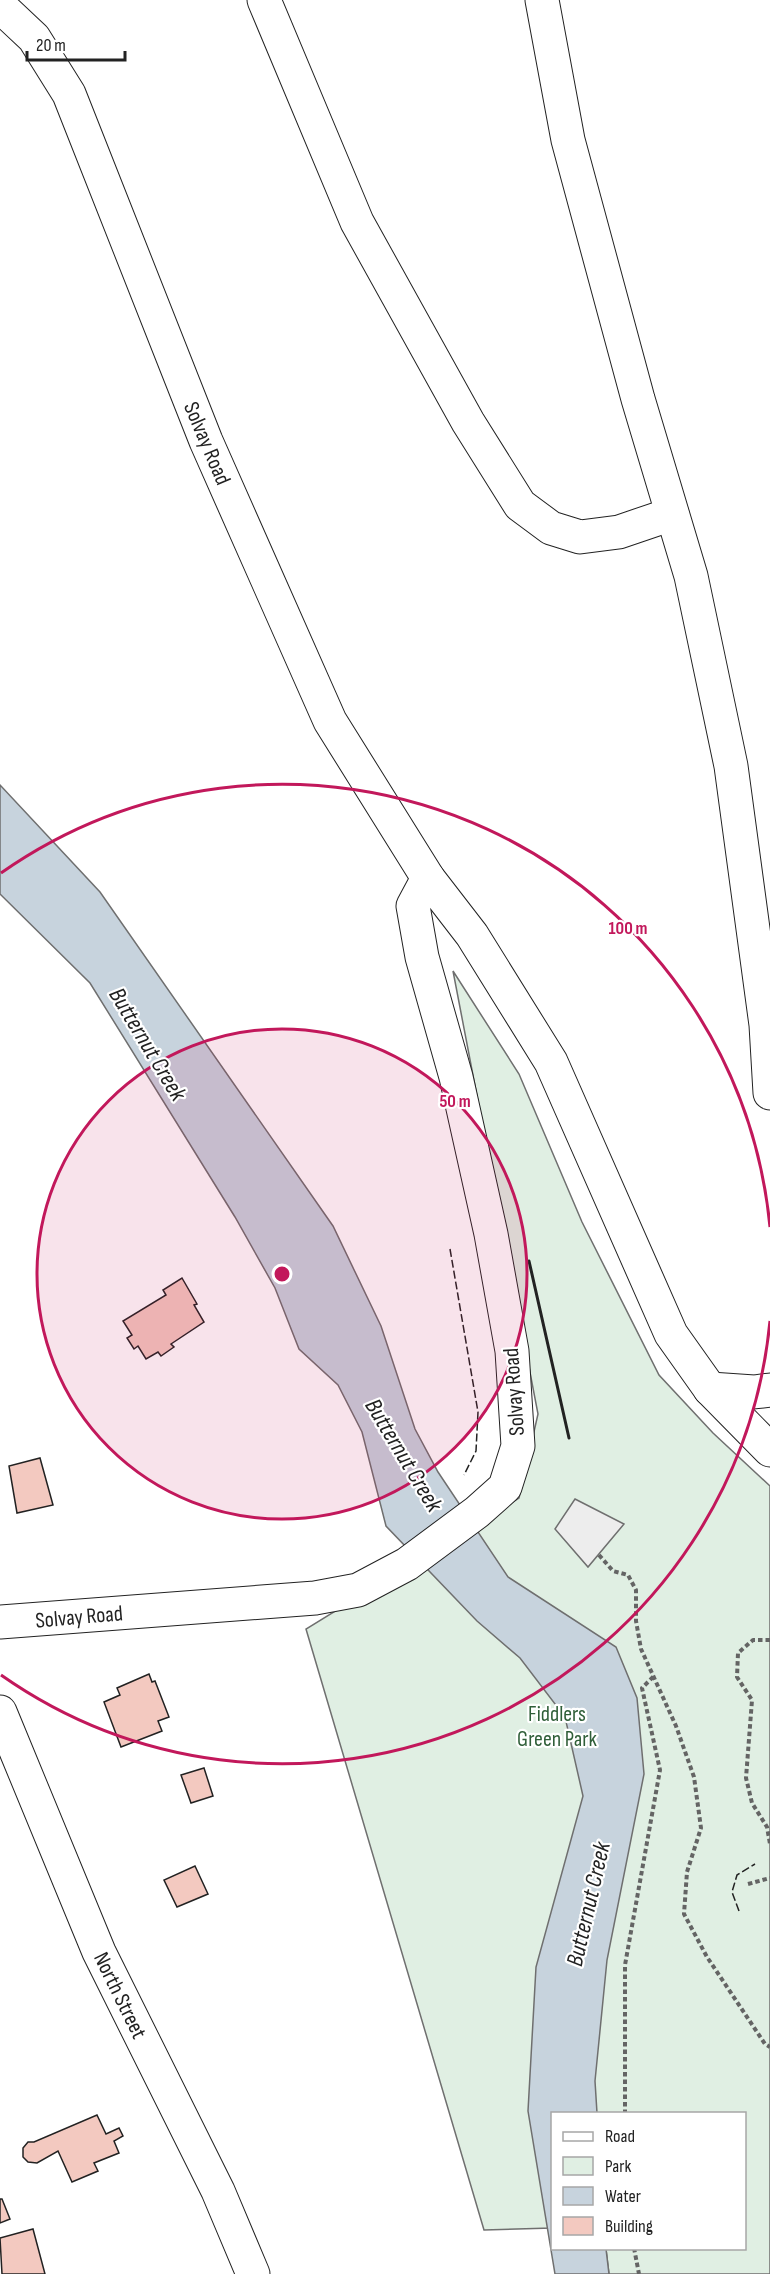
<svg xmlns="http://www.w3.org/2000/svg" width="770" height="2274" font-family="'Sofia Sans Condensed',sans-serif">
<rect width="100%" height="100%" fill="#fff"/>
<polygon fill="#e0efe3" stroke="#6f6f6f" stroke-width="1.5" points="453,971 519,1074 582,1222 659,1375 713,1433 770,1486 770,2274 609,2274 606,2249 744,2248 744,2114 552,2114 552,2228 484,2230 306,1629 519,1498 538,1414"/>
<polygon fill="#ededed" stroke="#6f6f6f" stroke-width="1.5" points="575,1499 624,1524 588,1567 555,1529"/>
<polygon fill="#c7d3dd" stroke="#6f6f6f" stroke-width="1.5" points="0,785 100,892 333,1226 381,1326 415,1429 438,1472 508,1577 616,1647 637,1698 644,1774 607,1960 595,2081 597,2113 552,2114 552,2248 606,2249 609,2274 555,2274 528,2111 536,1967 583,1796 565,1717 520,1658 477,1621 386,1526 362,1432 338,1385 299,1349 275,1288 235,1217 90,983 0,894"/>
<g fill="#f3c9c0" stroke="#222" stroke-width="1.5">
<polygon points="182,1278 197,1304 194,1305 204,1322 171,1344 174,1347 161,1356 158,1352 146,1359 138,1346 134,1349 127,1338 132,1335 123,1321 166,1295 163,1290"/>
<polygon points="40,1458 53,1505 17,1513 9,1466"/>
<polygon points="149,1674 152,1682 155,1681 169,1717 158,1721 162,1731 121,1747 104,1702 120,1695 117,1688"/>
<polygon points="204,1768 213,1796 191,1803 181,1775"/>
<polygon points="195,1866 208,1894 177,1907 164,1880"/>
<polygon points="97,2115 106,2134 119,2128 123,2136 114,2141 119,2153 94,2163 98,2171 72,2182 58,2151 37,2163 28,2162 23,2157 23,2148 28,2142 34,2142"/>
<polygon points="0,2199 2,2199 10,2219 0,2223"/>
<polygon points="33,2229 45,2274 2,2274 0,2238"/>
</g>
<g fill="none" stroke-linecap="round" stroke-linejoin="round">
<defs>
<g id="minor">
<polyline points="264,0 357,222 468,422 520,505 551,528 580,537 619,532 672,514"/>
<polyline points="542,0 568,140 638,399 691,576 731,766 766,1025 770,1093"/>
<polyline points="0,6 34,38 69,94 206,441 330,721 428,878 472,935 551,1062 671,1334 710,1389 770,1450"/>
<polyline points="710,1389 754,1392 770,1390"/>
<polyline points="0,1622 315,1598 358,1590 407,1564 477,1512 505,1487 518,1446 512,1351 491,1234 456,1077 422,957 413,906 428,878"/>
<polyline points="0,1712 99,1952 218,2191 253,2274"/>
</g>
</defs>
<use href="#minor" stroke="#222" stroke-width="35"/>
<g stroke="#646464" stroke-width="4" stroke-dasharray="4.5 3" stroke-linecap="butt">
<polyline points="599,1555 613,1571 628,1575 636,1590 636,1621 641,1649 676,1726 694,1777 701,1828 687,1872 684,1914 707,1957 765,2044 770,2047"/>
<polyline points="770,1640 753,1640 738,1653 737,1677 752,1700 746,1778 752,1803 767,1827 770,1844"/>
<polyline points="748,1884 770,1878"/>
<polyline points="625,2114 625,1965 660,1770 642,1688 655,1675"/>
<polyline points="634,2248 639,2274"/>
</g>
<use href="#minor" stroke="#fff" stroke-width="33"/>
<g stroke="#222" stroke-width="1.5" stroke-dasharray="8 3" stroke-linecap="butt">
<polyline points="450,1249 478,1412 476,1451 464,1475"/>
<polyline points="739,1911 732,1892 737,1875 755,1864"/>
</g>
<polyline stroke="#222" stroke-width="3" points="529,1261 569,1438"/>
</g>
<circle cx="282" cy="1274" r="245" fill="#c2185b" fill-opacity=".12"/>
<g fill="none" stroke="#c2185b" stroke-width="3">
<circle cx="282" cy="1274" r="245"/>
<path d="M770 1321A490 490 0 0 1 1 1675M1 873A490 490 0 0 1 770 1227"/>
</g>
<g text-anchor="middle" stroke-width="4.5" stroke-linejoin="round" paint-order="stroke">
<g font-size="22" fill="#222" stroke="#fff">
<text transform="translate(208 443) rotate(67)" y="8">Solvay Road</text>
<text transform="translate(513 1392) rotate(-94)" y="8">Solvay Road</text>
<text transform="translate(79 1616) rotate(-5)" y="8">Solvay Road</text>
<text transform="translate(121 1995) rotate(64)" y="8">North Street</text>
</g>
<g font-size="22" fill="#2f5e38" stroke="#fff">
<text x="557" y="1721">Fiddlers<tspan x="557" dy="25">Green Park</tspan></text>
</g>
<g font-size="24" font-style="italic" fill="#222" stroke="#fff">
<text transform="translate(148 1044) rotate(59)" y="8">Butternut Creek</text>
<text transform="translate(404 1455) rotate(59)" y="8">Butternut Creek</text>
<text transform="translate(588 1904) rotate(-77)" y="8">Butternut Creek</text>
</g>
</g>
<circle cx="282" cy="1274" r="9" fill="#c2185b" stroke="#fff" stroke-width="3"/>
<g font-size="18" text-anchor="middle" font-weight="bold" fill="#c2185b" stroke="#fff" stroke-width="4.5" stroke-linejoin="round" paint-order="stroke">
<text x="628" y="934">100 m</text>
<text x="455" y="1107">50 m</text>
</g>
<rect x="551" y="2112" width="195" height="138" fill="#ffffff" stroke="#a7a7a7" stroke-width="1.5"/>
<rect x="563" y="2132" width="30" height="9" fill="#ffffff" stroke="#a7a7a7" stroke-width="1.5"/>
<text x="605" y="2142" font-size="18" fill="#222222">Road</text>
<rect x="563" y="2157" width="30" height="18" fill="#e0efe3" stroke="#a7a7a7" stroke-width="1.5"/>
<text x="605" y="2172" font-size="18" fill="#222222">Park</text>
<rect x="563" y="2187" width="30" height="18" fill="#c7d3dd" stroke="#a7a7a7" stroke-width="1.5"/>
<text x="605" y="2202" font-size="18" fill="#222222">Water</text>
<rect x="563" y="2217" width="30" height="18" fill="#f3c9c0" stroke="#a7a7a7" stroke-width="1.5"/>
<text x="605" y="2232" font-size="18" fill="#222222">Building</text>
<path d="M27 51v9h98v-9" fill="none" stroke="#222222" stroke-width="3"/>
<text x="36" y="51" font-size="18" fill="#222222" stroke="#ffffff" stroke-width="4.5" paint-order="stroke">20 m</text>
</svg>
